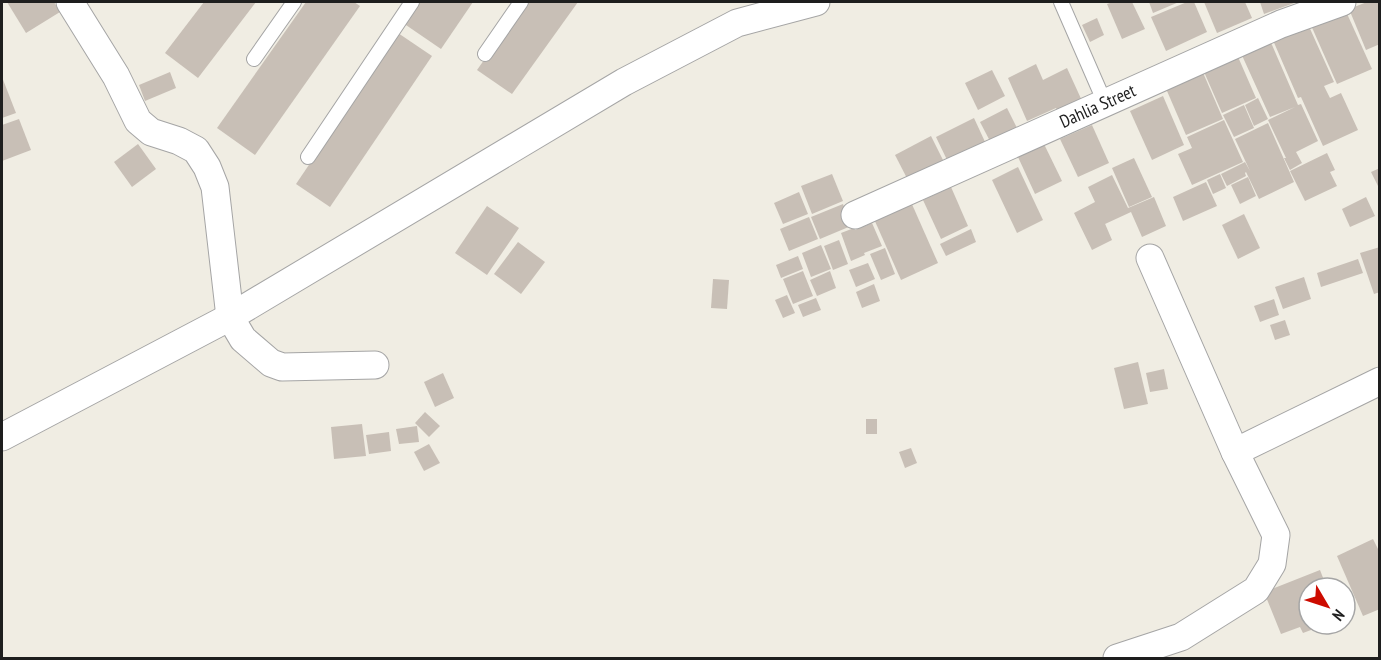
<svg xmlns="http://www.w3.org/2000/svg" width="1381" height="660" font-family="'PT Sans Narrow',sans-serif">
<rect width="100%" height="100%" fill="#f0ede3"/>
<g fill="#c8bfb6">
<polygon points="7,2 54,2 60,12 26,33"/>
<polygon points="204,2 256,2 198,78 165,53"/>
<polygon points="306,2 354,2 360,6 255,155 217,128"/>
<polygon points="418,2 473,2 441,49 403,23"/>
<polygon points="525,2 578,2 512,94 477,70"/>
<polygon points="1113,2 1132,2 1145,29 1122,39 1107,4"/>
<polygon points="1149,2 1179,2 1153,13"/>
<polygon points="1187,2 1194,2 1207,32 1166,51 1151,17"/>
<polygon points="1204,2 1245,2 1252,18 1217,33"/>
<polygon points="1260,2 1297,2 1264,14"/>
<polygon points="1367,2 1380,2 1380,44 1366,50 1349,9"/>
<polygon points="1344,7 1372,69 1337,84 1310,23"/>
<polygon points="1097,18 1104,35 1090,42 1082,25"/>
<polygon points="1307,22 1334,82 1324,86 1330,98 1341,93 1358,130 1323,146 1301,97 1298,98 1272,38"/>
<polygon points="398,33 432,56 330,207 296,184"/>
<polygon points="1269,38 1298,105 1301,104 1318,141 1296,152 1302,163 1290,170 1284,158 1286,158 1268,120 1295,107 1270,117 1240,51"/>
<polygon points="1235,50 1256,98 1222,113 1201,65"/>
<polygon points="1036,64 1043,80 1067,68 1083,103 1059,114 1056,108 1027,121 1008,78"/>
<polygon points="1201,68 1223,119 1186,135 1164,84"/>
<polygon points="992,70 1005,96 978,110 965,83"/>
<polygon points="170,72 176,88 145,101 139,85"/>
<polygon points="2,77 16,113 2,118"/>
<polygon points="1163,96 1184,145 1152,160 1130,111"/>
<polygon points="1258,98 1268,119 1254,126 1245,105"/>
<polygon points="1244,105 1254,128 1234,137 1223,115"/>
<polygon points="1007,108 1018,130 991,143 980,122"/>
<polygon points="974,118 986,144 948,162 936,137"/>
<polygon points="19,119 31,150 2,161 2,125"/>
<polygon points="1224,120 1243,162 1192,185 1178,154 1192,148 1187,137"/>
<polygon points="1268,123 1294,182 1259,199 1246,172 1245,173 1246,176 1227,186 1221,174 1245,162 1250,171 1235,139"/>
<polygon points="1092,125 1109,163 1078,177 1060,139"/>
<polygon points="931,136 947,168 911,186 895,155"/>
<polygon points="138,144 156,169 132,187 114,162"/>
<polygon points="1044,144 1062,181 1035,194 1018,157"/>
<polygon points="1327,153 1335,170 1330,172 1337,186 1305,201 1290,171"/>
<polygon points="1134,158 1152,197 1129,207 1112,168"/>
<polygon points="1018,167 1043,220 1017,233 992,180"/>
<polygon points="1380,168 1380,190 1371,172"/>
<polygon points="832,174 843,201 812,214 801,186"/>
<polygon points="1220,174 1226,188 1213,194 1207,180"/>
<polygon points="1112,175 1128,208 1154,197 1166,226 1142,237 1131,212 1105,224 1100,212 1112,240 1092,250 1074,213 1095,202 1088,187"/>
<polygon points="1248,177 1256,196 1240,204 1231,185"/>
<polygon points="1206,182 1217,206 1183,221 1173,197"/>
<polygon points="951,187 968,226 941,239 923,200"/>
<polygon points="799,192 808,214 783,224 774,203"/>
<polygon points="1366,197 1375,216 1350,227 1342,209"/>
<polygon points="911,202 938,263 901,280 874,219"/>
<polygon points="843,204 851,226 820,239 811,217"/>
<polygon points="487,206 519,228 487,275 455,253"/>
<polygon points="1244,214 1260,248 1238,259 1222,225"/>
<polygon points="809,217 818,239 789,251 780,229"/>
<polygon points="872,223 882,246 864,253 865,255 851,261 841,233 854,228 855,230"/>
<polygon points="971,229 976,242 946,256 940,244"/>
<polygon points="839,240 848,264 833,270 824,246"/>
<polygon points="518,242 545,262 521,294 494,274"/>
<polygon points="821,245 831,269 811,277 802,253"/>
<polygon points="1380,247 1380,292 1374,294 1360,253"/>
<polygon points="885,248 895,274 881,280 870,254"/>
<polygon points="798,256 803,269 781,278 776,265"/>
<polygon points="1358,259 1363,273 1321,287 1317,273"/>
<polygon points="868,263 875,279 856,287 849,270"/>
<polygon points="803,271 813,296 793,304 783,279"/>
<polygon points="830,271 836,288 817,296 810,280"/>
<polygon points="1304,277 1311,299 1283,309 1275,287"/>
<polygon points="713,279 729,280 727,309 711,308"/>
<polygon points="874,284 880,301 862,308 856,292"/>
<polygon points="787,295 795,313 783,318 775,300"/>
<polygon points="816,298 821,310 803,317 798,305"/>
<polygon points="1274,299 1279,315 1260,322 1254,306"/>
<polygon points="1285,320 1290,335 1275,340 1270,325"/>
<polygon points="1138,362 1148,404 1124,409 1114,368"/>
<polygon points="1164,369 1168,389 1150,392 1146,373"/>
<polygon points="443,373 454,398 435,407 424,382"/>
<polygon points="425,412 440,426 429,437 415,423"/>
<rect x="866" y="419" width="11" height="15"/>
<polygon points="362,424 366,456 334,459 331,427"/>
<polygon points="417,426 419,442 399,444 396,429"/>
<polygon points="389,432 391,451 369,454 366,435"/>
<polygon points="429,444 440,463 424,471 414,452"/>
<polygon points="911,448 917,463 905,468 899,452"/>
<polygon points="1373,539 1380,553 1380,609 1363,616 1337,556"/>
<polygon points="1320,570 1327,588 1309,588 1309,624 1327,624 1303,633 1300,627 1281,634 1264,592"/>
</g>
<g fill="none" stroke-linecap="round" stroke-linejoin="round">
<defs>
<g id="service">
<polyline points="1061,2 1105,103"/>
<polyline points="485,54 521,2"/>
<polyline points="254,59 294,2"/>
<polyline points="308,157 412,2"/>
</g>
<g id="minor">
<polyline points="70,2 116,76 138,121 151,132 179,141 196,150 207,167 215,187 230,317 243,339 271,363 282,367 375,365"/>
<path id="s1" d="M855,215L1281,24L1342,2"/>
<polyline points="1150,258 1235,452"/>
<polyline points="2,437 230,317 624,82 737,23 816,2"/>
<polyline points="1117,658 1181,637 1256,590 1272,564 1276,535 1235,452 1380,381"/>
</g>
</defs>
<use href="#service" stroke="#a5a5a5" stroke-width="16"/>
<use href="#minor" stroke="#a5a5a5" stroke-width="29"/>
<use href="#service" stroke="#fff" stroke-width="14"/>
<use href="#minor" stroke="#fff" stroke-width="27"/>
</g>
<g text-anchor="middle" stroke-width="4.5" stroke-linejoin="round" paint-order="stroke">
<g font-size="18" fill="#1e1e1e" stroke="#fff">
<text dy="6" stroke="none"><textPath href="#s1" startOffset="266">Dahlia Street</textPath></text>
</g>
</g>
<rect width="1381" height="660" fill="none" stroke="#1e1e1e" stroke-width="6"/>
<g transform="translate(1327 606) rotate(129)"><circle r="28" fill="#ffffff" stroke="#a5a5a5" stroke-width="1.5"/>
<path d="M0-4.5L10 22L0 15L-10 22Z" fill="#cd0b00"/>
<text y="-9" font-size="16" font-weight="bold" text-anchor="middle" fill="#1e1e1e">N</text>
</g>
</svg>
